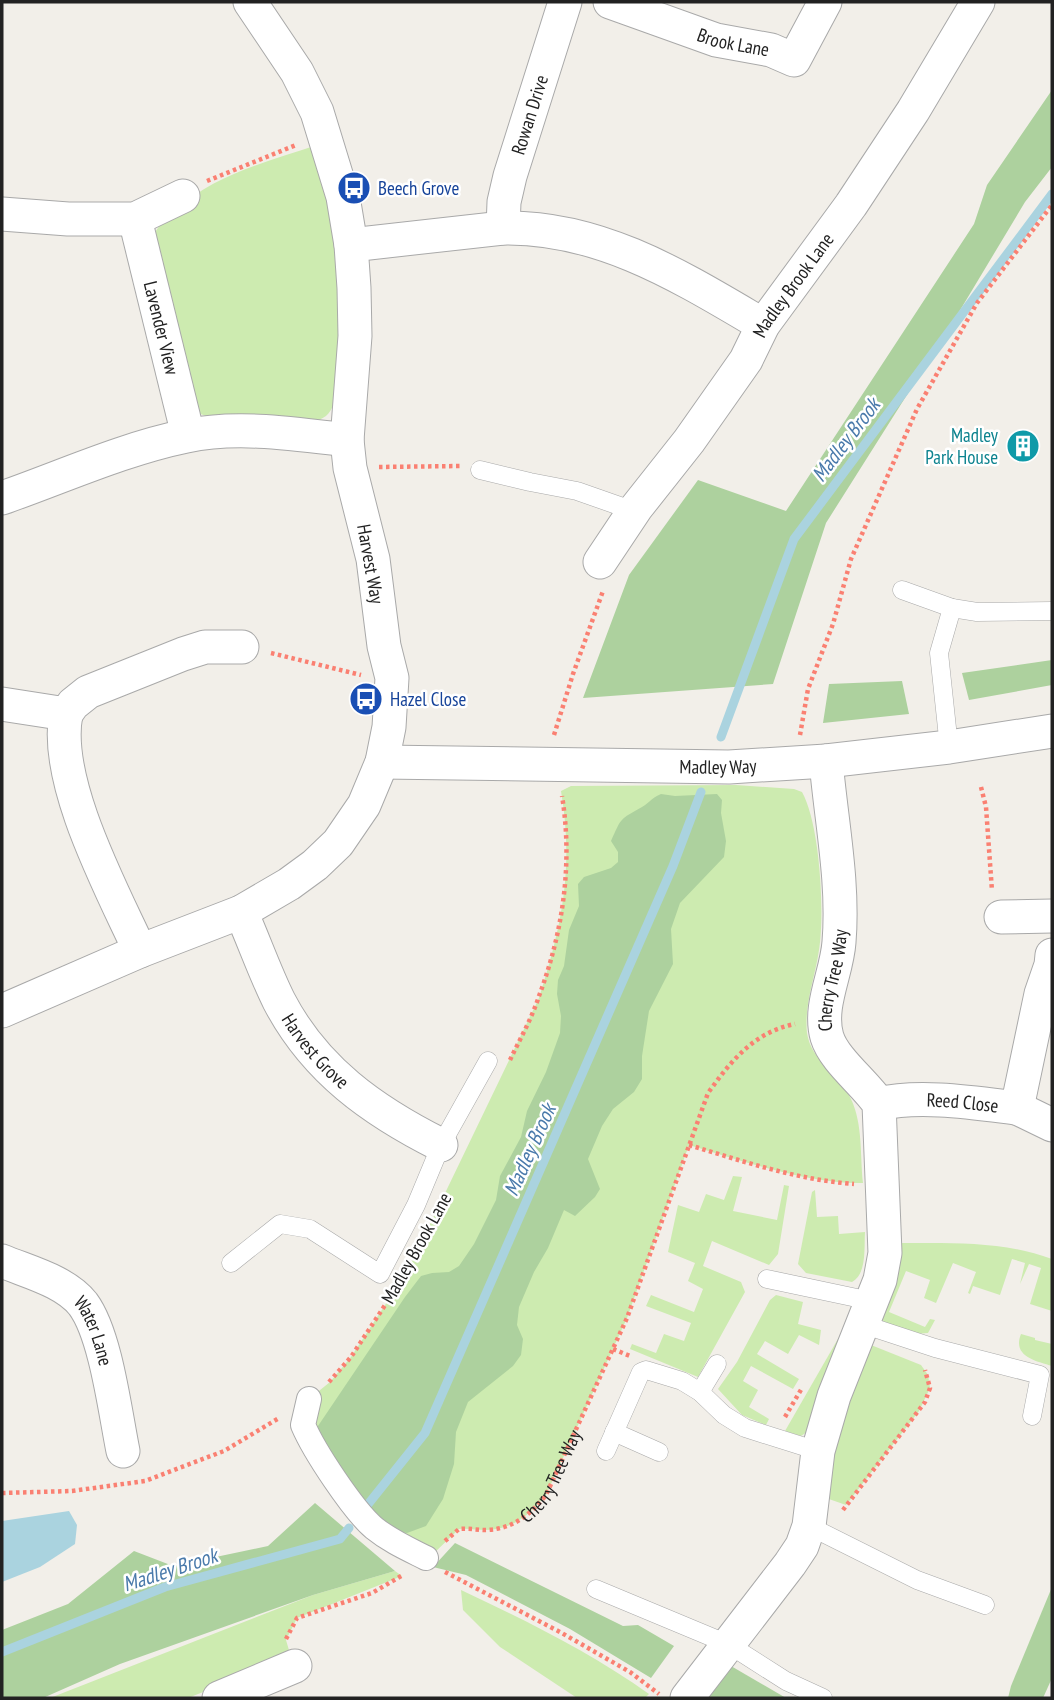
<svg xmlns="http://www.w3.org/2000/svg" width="1054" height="1700" font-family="'PT Sans Narrow',sans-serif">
<rect width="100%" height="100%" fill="#f2efe9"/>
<g fill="#cdebb0">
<path d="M317,145L342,283L334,403C330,415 324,419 312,422L206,416L198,413L154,234C159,225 167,218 176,210C215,174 267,162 317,145Z"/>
<path d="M736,785L794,789L802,792C820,824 825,913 819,950C815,978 804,1005 807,1033C811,1061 840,1075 851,1099C863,1124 860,1156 863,1183C812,1185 739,1160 689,1145L627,1318L546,1495C529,1515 514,1529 486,1530C477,1530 468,1528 459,1529L432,1555L398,1544L304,1417L309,1399L330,1382L351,1357L408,1270L539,998C562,925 574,868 561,791L571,786Z"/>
<polygon points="733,1176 742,1177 733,1211 777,1220 784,1185 789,1186 778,1254 769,1265 712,1241 703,1266 741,1282 745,1292 698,1377 630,1349 632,1344 656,1353 664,1334 684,1341 691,1323 646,1306 651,1295 694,1312 703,1289 688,1281 695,1263 668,1252 678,1205 699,1212 706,1194 724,1200"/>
<path d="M815,1190L817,1217L838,1216L839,1234L865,1232C864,1248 867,1274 852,1282L806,1273L798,1264L812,1192Z"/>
<path d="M902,1243C953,1243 1004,1241 1052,1259V1311L1030,1304L1041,1268L1029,1264L1020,1284L1025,1263L1012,1259L1000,1295L973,1286L970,1294L968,1293L976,1272L953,1263L936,1303L924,1298L930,1280L906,1271L889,1312L925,1327L930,1319L935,1320L928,1333C912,1335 891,1330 880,1318L897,1270Z"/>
<polygon points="776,1295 803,1302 798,1324 821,1330 819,1345 799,1335 788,1354 765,1341 757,1354 799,1379 793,1389 751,1366 743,1381 758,1390 749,1407 769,1419 766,1425 742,1415 718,1389 737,1362 770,1300"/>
<polygon points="854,1311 807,1432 801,1436 785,1431"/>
<path d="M1021,1334L1035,1338V1340L1052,1344V1366C1035,1361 1012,1356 1021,1334Z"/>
<polygon points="866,1343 921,1365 928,1375 930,1388 919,1411 846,1505 826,1498 829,1463"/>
<polygon points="395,1571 402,1576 297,1618 286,1640 291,1657 188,1698 50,1698 313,1595"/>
<path d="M461,1590C527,1621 590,1652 649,1694L645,1698H577L500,1647L463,1610Z"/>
</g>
<g fill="#add19e">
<polygon points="1052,90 1052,167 1025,202 953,322 826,523 773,684 583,698 629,575 698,480 786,511 974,224 987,185"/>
<polygon points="1052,660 1052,685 969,700 962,673"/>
<polygon points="902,681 909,714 823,723 829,684"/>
<path d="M661,794L675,796L717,794L722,800L721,813L726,841L724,857L680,903L671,929L673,964L649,1011L642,1056V1079L634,1092L613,1109L602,1126L588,1159L600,1189L595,1197L575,1216L564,1210L548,1248L534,1272L519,1307L517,1325L523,1339L521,1355L513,1366L468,1402L456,1432L454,1464L443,1499L426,1526L407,1533L396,1532L359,1500L319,1440L318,1426L405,1297L421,1276L432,1273L449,1272L459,1266L474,1244L496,1200L500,1176L521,1137L527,1111L546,1072L560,1033L561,1016L557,994L558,980L564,966L569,930L579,906L578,884L584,877L611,868L618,862V852L611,841C622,817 619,820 642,807C649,803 650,799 661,794Z"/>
<polygon points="315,1503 395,1571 313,1595 120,1664 43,1698 2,1698 2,1630 68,1604 134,1551 173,1566 268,1546"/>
<polygon points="455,1543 623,1626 638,1625 674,1646 651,1678 570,1629 466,1575 433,1567"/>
<polygon points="1052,1587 1052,1678 1043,1698 1008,1698 1011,1686"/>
<polygon points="731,1666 786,1698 706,1698"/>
</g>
<polygon fill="#aad3df" points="69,1511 77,1525 75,1544 40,1567 2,1582 2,1521"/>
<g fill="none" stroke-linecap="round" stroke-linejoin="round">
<g stroke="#aad3df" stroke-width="9">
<polyline points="721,737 794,539 1052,194"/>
<polyline points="365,1508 425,1433 673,866 701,792"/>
<polyline points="2,1652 165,1587 340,1539 349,1528"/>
</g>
<defs>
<g id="service">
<polyline points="480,470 530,482 577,491 634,511"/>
<polyline points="902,590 952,608 977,612 1052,611"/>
<polyline points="949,747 939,653 952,608"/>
<polyline points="231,1263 280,1224 310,1229 380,1274 416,1205 441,1145 488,1061"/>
<polyline points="767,1279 871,1301"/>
<polyline points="862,1324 935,1348 1040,1375 1032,1416"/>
<polyline points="700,1392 717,1364"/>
<polyline points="614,1432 659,1452"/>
<polyline points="606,1451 641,1372 646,1370 682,1381 700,1392 724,1415 745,1428 818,1451"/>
<polyline points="809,1526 917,1580 985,1605"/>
<polyline points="596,1589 728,1644 786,1681 823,1698"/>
</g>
<path id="pedestrian" d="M309,1399L303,1425C314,1451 353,1510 374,1528C390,1541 408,1549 426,1558"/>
<g id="minor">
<path id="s2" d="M610,2L716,40L771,50L794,60L825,2"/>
<polyline points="2,214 68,219 135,219 183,196"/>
<path id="s3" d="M135,219L188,435"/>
<path id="s4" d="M503,228L504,202L510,176L565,2"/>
<path d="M351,245L503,228C601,226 683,278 763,325"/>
<path d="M2,498C62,477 123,449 186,436C237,425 296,434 347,440"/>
<path id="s5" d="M600,562L636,508L689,441L746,360L763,325L851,205L913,111L978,2"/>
<polyline points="2,704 66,714 73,704 88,692 183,654 205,647 242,647"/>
<path d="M66,714C53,781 112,890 140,951"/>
<path id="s6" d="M382,762L729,767L826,761L949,747L1052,731"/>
<path id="s7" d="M241,912C254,941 265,973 279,1001C315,1070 373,1111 441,1145"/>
<polyline points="1001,917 1052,916"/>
<polyline points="2,1011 140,951 241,912 289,884 315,865 338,843 364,805 382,762 389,727 392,678 384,646 373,559 350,468 347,440 355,336 354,288 351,245 343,197 317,112 297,72 250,2"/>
<path id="s8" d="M879,1104C919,1094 976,1103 1017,1108L1041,994L1051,965L1052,955"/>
<polyline points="1017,1108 1052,1125"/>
<path id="s9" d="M2,1261C28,1272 65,1281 83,1304C106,1335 115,1412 123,1451"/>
<polyline points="219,1698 295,1666"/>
<path id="s10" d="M687,1698L790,1564L802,1546L809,1526L818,1451L834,1396L880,1280L885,1253L879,1104C865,1083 834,1060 827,1037C818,1006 837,973 839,942C844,882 831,820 826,761"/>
</g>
</defs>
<use href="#service" stroke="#a9a9a9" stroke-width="19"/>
<use href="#pedestrian" stroke="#a9a9a9" stroke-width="26"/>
<use href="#minor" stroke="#a9a9a9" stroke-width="35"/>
<g stroke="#fa8072" stroke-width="4.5" stroke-dasharray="3.5 3.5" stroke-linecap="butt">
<polyline points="207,181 296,145"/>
<polyline points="379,467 461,466"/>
<polyline points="271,653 361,675"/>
<polyline points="554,735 573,674 603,591"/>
<polyline points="800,735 808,689 833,624 851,559 917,409 977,303 1052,205"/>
<polyline points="981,787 986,807 992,891"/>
<path d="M510,1060C520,1039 532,1018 539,996C563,932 573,863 562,796"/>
<path d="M689,1145C742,1161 798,1180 854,1184"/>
<polyline points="613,1349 630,1356"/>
<polyline points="329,1382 351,1357 393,1293"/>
<polyline points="785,1417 802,1388"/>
<polyline points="2,1493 72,1491 145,1481 224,1451 279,1418"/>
<polyline points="843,1510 925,1402 930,1388 925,1370"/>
<path id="s1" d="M445,1541L459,1529C468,1528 477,1530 486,1530C513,1529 530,1515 546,1495L627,1318L708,1093C731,1061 754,1032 795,1024"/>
<polyline points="445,1572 560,1632 630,1672 659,1694"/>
<polyline points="286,1639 297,1618 372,1593 403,1575"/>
</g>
<use href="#service" stroke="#fff" stroke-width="18"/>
<use href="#pedestrian" stroke="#fff" stroke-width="24"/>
<use href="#minor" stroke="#fff" stroke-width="33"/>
</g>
<defs>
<symbol id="bus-disc" viewBox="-11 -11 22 22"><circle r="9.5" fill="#1a4fb4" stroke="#fff"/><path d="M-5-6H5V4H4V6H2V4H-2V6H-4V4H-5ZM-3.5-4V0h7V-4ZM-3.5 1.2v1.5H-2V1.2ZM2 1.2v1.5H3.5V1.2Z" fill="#fff"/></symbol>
<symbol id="building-disc" viewBox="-11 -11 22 22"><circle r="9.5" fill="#0f9aa8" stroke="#fff"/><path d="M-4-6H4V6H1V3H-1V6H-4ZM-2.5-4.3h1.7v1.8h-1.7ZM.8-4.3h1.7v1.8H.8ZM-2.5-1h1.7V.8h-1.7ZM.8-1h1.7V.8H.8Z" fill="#fff"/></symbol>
</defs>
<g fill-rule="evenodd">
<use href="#bus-disc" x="335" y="169" width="38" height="38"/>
<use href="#building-disc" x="1004" y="427" width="38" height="38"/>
<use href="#bus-disc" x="347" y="680" width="38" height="38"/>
</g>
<g text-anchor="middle" stroke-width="5" stroke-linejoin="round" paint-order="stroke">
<g font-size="19" fill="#222" stroke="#fff">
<text dy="7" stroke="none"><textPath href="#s2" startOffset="130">Brook Lane</textPath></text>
<text dy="7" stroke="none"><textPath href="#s4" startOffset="117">Rowan Drive</textPath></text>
<text dy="7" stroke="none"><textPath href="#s5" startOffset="338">Madley Brook Lane</textPath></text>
<text dy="7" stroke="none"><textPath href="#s3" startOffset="112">Lavender View</textPath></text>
<text transform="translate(371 564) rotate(80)" y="7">Harvest Way</text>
<text dy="7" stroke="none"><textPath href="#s6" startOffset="336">Madley Way</textPath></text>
<text dy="7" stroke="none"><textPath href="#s10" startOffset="789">Cherry Tree Way</textPath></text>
<text dy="7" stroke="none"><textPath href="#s7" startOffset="159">Harvest Grove</textPath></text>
<text dy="7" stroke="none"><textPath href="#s8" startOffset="84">Reed Close</textPath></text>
<text transform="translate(416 1248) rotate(-61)" y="7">Madley Brook Lane</text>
<text dy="7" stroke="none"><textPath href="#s9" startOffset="122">Water Lane</textPath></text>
<text dy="7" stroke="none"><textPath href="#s1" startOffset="136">Cherry Tree Way</textPath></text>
</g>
<g font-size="19" fill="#164399" stroke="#fff" text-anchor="start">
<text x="378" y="195">Beech Grove</text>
<text x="390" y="706">Hazel Close</text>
</g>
<g font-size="19" fill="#0d838f" stroke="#fff" text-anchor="end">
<text x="998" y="442">Madley<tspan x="998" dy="22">Park House</tspan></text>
</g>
<g font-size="21" font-style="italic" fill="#4a7aab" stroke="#fff">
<text transform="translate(846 440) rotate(-53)" y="7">Madley Brook</text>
<text transform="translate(530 1150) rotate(-66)" y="7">Madley Brook</text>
<text transform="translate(170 1570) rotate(-18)" y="7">Madley Brook</text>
</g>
</g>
<rect width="1054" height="1700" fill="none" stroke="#222222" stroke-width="7"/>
</svg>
